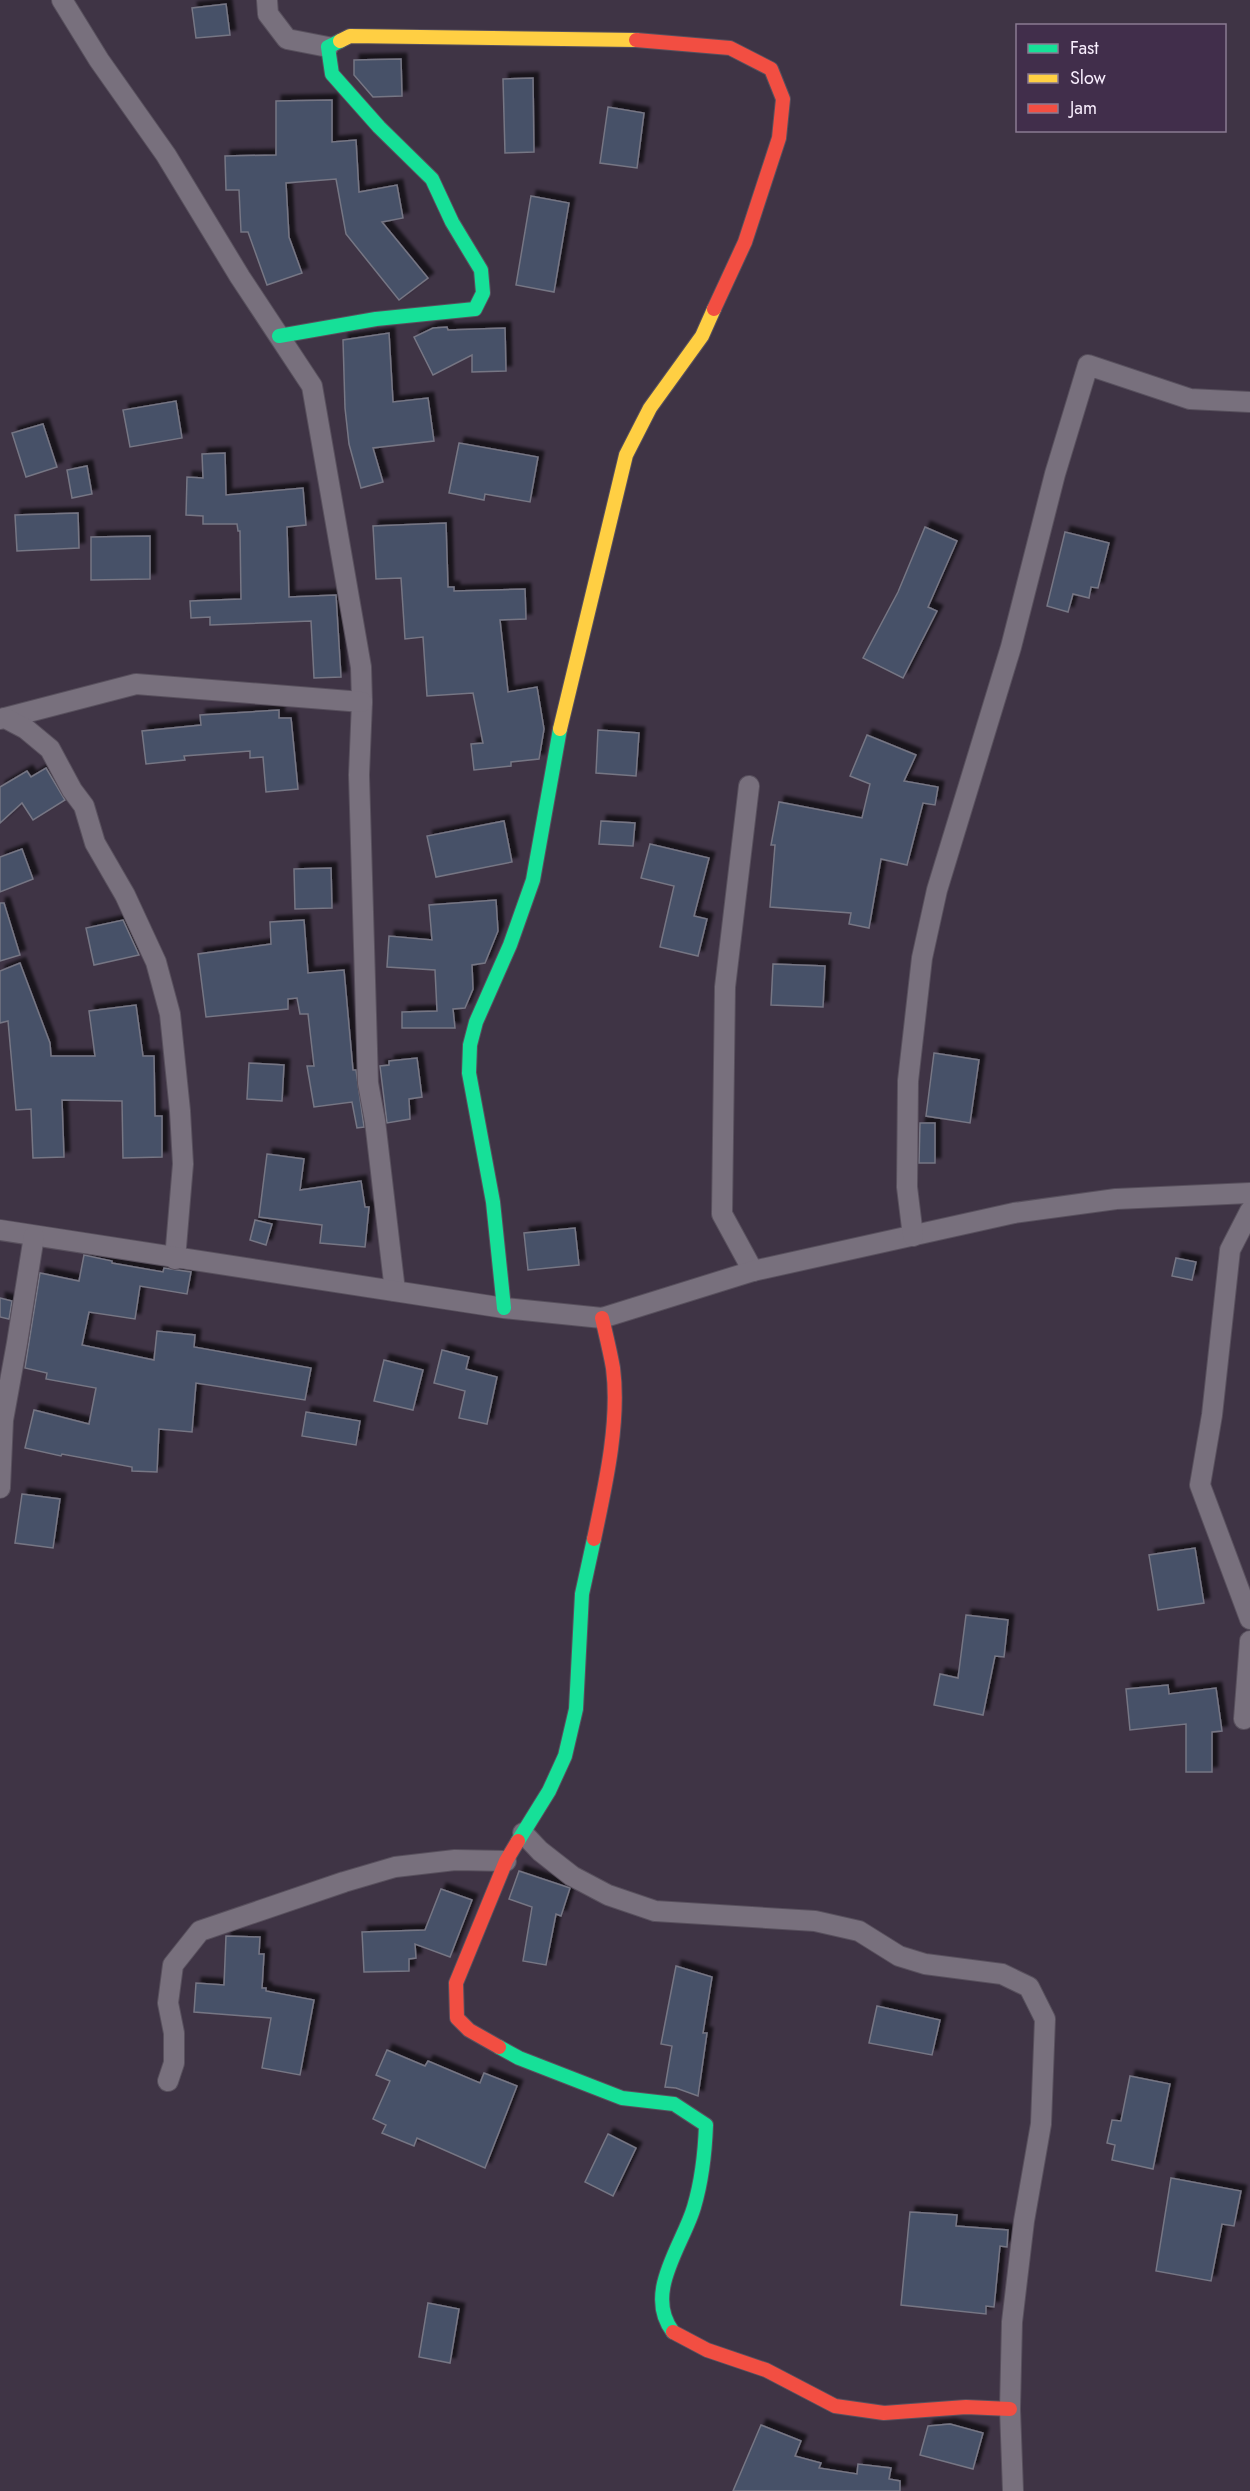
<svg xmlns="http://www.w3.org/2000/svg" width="1250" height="2491" font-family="Jost,sans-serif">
<defs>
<filter id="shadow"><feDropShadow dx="5.5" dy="-5.5" stdDeviation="1.5" flood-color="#0009"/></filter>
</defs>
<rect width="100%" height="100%" fill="#3f3445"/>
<g fill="#475167" stroke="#767684" stroke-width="1.5" filter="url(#shadow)">
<polygon points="226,4 230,35 196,38 192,8"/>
<polygon points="401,59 402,96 373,97 354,75 354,60"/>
<polygon points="533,78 534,152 505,153 503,79"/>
<polygon points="332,100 332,142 356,140 359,192 397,185 403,218 382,222 428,278 399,300 346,234 336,179 286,183 289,237 302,273 267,285 248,232 241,232 239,190 226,190 225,156 276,155 276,101"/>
<polygon points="608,107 644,113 637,168 600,163"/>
<polygon points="531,196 569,203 554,292 516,285"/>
<polygon points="447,327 448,330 505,328 506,371 472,372 472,355 433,375 414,337 433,328"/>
<polygon points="389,333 393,402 428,398 434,441 373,448 383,482 361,488 349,444 345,408 343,340"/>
<polygon points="176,401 182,438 130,447 123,410"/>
<polygon points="43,424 57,467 26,477 12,433"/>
<polygon points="459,443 538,457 530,502 485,494 484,500 449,493"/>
<polygon points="225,453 226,495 303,488 306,525 287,527 289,597 336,595 341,677 314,678 311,621 210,625 210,617 191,618 190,601 241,599 240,531 238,531 237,524 203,524 203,516 186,515 187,477 203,478 202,454"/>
<polygon points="87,466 92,494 72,498 67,470"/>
<polygon points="78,513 79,548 17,551 15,515"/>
<polygon points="446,523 448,587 454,587 454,591 525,589 526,619 500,620 508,692 537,687 544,729 539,759 511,762 511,766 474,770 471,744 483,743 473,693 427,696 423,637 405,639 401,578 376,579 373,526"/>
<polygon points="925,527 957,541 928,607 937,611 903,678 863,658 898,592"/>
<polygon points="1065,532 1109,543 1098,588 1091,587 1089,598 1073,594 1068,612 1047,606"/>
<polygon points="150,536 150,579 91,580 91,537"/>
<polygon points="279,710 279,718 291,718 298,789 266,792 263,757 250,758 250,751 184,756 185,760 146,764 142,731 201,725 200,715"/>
<polygon points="598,730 639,733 636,776 596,773"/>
<polygon points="867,735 916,755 904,781 938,787 935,805 923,803 907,865 881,859 869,928 849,924 851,913 770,907 775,845 771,845 779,802 862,818 870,784 850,776"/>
<polygon points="46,768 65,800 33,820 22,803 0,823 0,787 27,771 31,777"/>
<polygon points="504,821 512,862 436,877 427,836"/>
<polygon points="601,821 635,823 633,846 599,844"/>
<polygon points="650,844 709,858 694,916 707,919 698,956 660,947 674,886 641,878"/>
<polygon points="22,849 33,879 0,892 0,857"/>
<polygon points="331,868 332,908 295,909 294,869"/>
<polygon points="496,900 498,931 485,963 472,965 473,989 465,1008 453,1009 455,1028 402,1028 402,1012 437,1011 435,970 387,967 389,936 432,940 429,905"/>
<polygon points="0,903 4,903 20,955 0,961"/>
<polygon points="123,920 139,955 94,965 86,928"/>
<polygon points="304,920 308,973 344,970 353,1070 356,1070 364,1127 357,1128 352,1102 314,1107 307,1066 314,1066 308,1014 300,1014 297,998 288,999 288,1009 206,1017 198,954 271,944 270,922"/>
<polygon points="20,963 50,1043 51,1056 95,1056 89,1011 136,1005 143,1056 154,1056 155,1116 162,1116 162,1157 123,1158 122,1101 62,1100 64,1157 33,1158 31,1109 16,1110 8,1021 0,1023 0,971"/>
<polygon points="773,964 825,966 823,1007 771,1005"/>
<polygon points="934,1053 979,1060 970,1123 926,1116"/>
<polygon points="417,1058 422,1097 409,1099 410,1119 387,1123 380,1066 389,1065 389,1061"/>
<polygon points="249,1063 284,1065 282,1101 247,1099"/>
<polygon points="920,1123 935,1123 935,1163 919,1163"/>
<polygon points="267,1154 304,1159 300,1190 361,1181 365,1207 369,1207 365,1247 320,1243 322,1225 259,1217"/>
<polygon points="255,1220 272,1224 266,1245 250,1240"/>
<polygon points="575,1228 579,1265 528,1270 524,1233"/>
<polygon points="84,1255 112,1261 112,1263 163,1272 164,1268 191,1272 187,1294 140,1286 135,1319 89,1312 82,1345 154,1360 157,1331 195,1335 194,1347 311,1368 305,1400 196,1383 192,1432 159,1429 157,1472 132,1471 132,1467 62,1454 61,1456 25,1448 34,1410 89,1424 96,1388 46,1379 47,1373 25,1368 40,1273 79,1281"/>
<polygon points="1176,1258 1196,1262 1192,1280 1172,1276"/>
<polygon points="0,1298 12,1301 9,1319 0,1317"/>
<polygon points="442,1350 469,1357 466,1369 497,1377 487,1424 459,1418 465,1391 434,1383"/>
<polygon points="384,1360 423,1370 413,1410 374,1401"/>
<polygon points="306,1412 360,1421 356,1445 302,1436"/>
<polygon points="22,1494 60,1499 53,1548 15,1543"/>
<polygon points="1195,1548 1204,1603 1158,1610 1149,1555"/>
<polygon points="966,1615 1008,1620 1004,1657 995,1656 983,1715 934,1705 940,1674 958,1678"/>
<polygon points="1168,1685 1169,1694 1216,1688 1222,1731 1212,1732 1212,1772 1186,1772 1186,1724 1130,1730 1126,1689"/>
<polygon points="519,1871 570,1888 561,1916 556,1914 546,1965 523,1961 532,1907 509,1899"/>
<polygon points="441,1889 472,1900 450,1957 415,1944 416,1958 409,1959 409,1971 364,1972 362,1932 425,1930"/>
<polygon points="226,1936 260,1937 259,1954 264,1954 262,1988 266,1988 266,1991 314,2000 300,2075 262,2068 271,2018 194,2012 196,1983 224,1985"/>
<polygon points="676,1966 712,1977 703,2033 707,2033 698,2096 676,2088 665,2087 672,2046 661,2044"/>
<polygon points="877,2006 940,2020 932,2055 869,2043"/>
<polygon points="387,2050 425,2066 428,2061 480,2083 484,2073 517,2086 485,2168 417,2138 414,2146 382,2133 386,2125 373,2119 390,2081 376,2075"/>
<polygon points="1130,2076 1170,2084 1153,2169 1112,2160 1115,2145 1107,2143 1112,2120 1121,2121"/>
<polygon points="608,2134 636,2148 613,2196 585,2182"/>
<polygon points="1171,2178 1241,2191 1234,2226 1222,2224 1211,2281 1156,2271"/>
<polygon points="910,2212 957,2215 956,2226 1008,2230 1007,2247 1000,2246 994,2307 986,2306 986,2314 901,2305"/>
<polygon points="428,2303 459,2309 450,2363 419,2357"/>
<polygon points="950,2424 983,2433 973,2469 920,2455 928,2426"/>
<polygon points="761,2425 801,2441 795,2456 821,2463 819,2468 857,2474 858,2464 891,2468 889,2479 900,2481 900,2491 733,2491"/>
</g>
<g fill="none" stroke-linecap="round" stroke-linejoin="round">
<defs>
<g id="street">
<polyline points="62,0 99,60 166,155 240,277 312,386 361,667 362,702 359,775 368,1083 375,1121 395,1291"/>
<polyline points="267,0 268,14 287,39 328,47"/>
<polyline points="5,718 136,684 362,702"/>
<polyline points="0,719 5,718 26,729 50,749 72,790 84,806 95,843 125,895 156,962 170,1014 180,1111 183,1164 175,1259"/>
<polyline points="749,786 725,987 722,1214 753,1271"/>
<polyline points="1250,1211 1230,1250 1212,1415 1200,1485 1250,1619"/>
<polyline points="0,1230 504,1308 602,1318 753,1271 1014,1213 1116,1199 1250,1193"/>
<polyline points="913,1236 907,1187 908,1081 922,958 937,890 1011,647 1055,474 1088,365 1190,399 1250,402"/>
<polyline points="0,1488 3,1420 17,1343 34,1236"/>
<polyline points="1244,1719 1250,1641"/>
<polyline points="523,1833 540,1851 572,1876 608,1895 655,1911 815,1921 859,1931 899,1956 925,1964 1002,1974 1029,1987 1045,2019 1041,2124 1024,2221 1012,2322 1010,2409 1013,2491"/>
<polyline points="168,2081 174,2063 174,2033 168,2003 173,1965 200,1931 344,1882 395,1867 455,1860 506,1861"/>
</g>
<g id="fast">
<polyline points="279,336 376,319 475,309 483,293 481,270 452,222 432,179 379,127 332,74 328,47 340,41"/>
<polyline points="504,1308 493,1202 469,1073 470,1045 476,1022 510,945 533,880 560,729"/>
<polyline points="518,1841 549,1791 565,1756 576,1709 582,1594 594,1539"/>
<path d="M499,2047L519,2058L622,2098L674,2104L706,2125C705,2152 702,2180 694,2207C683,2245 643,2293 673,2332"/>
</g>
<g id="slow">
<polyline points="340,41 350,36 636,40"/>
<polyline points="560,729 626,455 650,408 702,336 714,309"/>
</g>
<g id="jam">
<polyline points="636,40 730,48 771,69 783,99 779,138 745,242 714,309"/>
<path d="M594,1539C605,1487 620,1422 613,1368C610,1351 606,1335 602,1318"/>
<polyline points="499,2047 469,2030 457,2018 456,1983 506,1861 518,1841"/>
<polyline points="673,2332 707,2350 766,2370 835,2406 884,2413 966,2407 1010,2409"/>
</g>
</defs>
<use href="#street" stroke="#58505d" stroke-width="22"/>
<use href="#fast" stroke="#58505d" stroke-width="16"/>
<use href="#slow" stroke="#58505d" stroke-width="16"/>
<use href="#jam" stroke="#58505d" stroke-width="16"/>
<use href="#street" stroke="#78707d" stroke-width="20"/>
<use href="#fast" stroke="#16e098" stroke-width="14"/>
<use href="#slow" stroke="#ffcf43" stroke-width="14"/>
<use href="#jam" stroke="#f24e42" stroke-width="14"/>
</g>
<rect x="1016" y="24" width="210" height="108" fill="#412e4b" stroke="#8a7b92" stroke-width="1.5"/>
<rect x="1028" y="44" width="30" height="9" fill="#16e098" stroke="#8a7b92" stroke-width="1.5"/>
<text x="1070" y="54" font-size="18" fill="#f8eefd">Fast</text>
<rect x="1028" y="74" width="30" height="9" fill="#ffcf43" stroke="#8a7b92" stroke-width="1.5"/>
<text x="1070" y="84" font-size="18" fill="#f8eefd">Slow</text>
<rect x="1028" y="104" width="30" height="9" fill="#f24e42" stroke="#8a7b92" stroke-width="1.5"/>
<text x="1070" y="114" font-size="18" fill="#f8eefd">Jam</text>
</svg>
